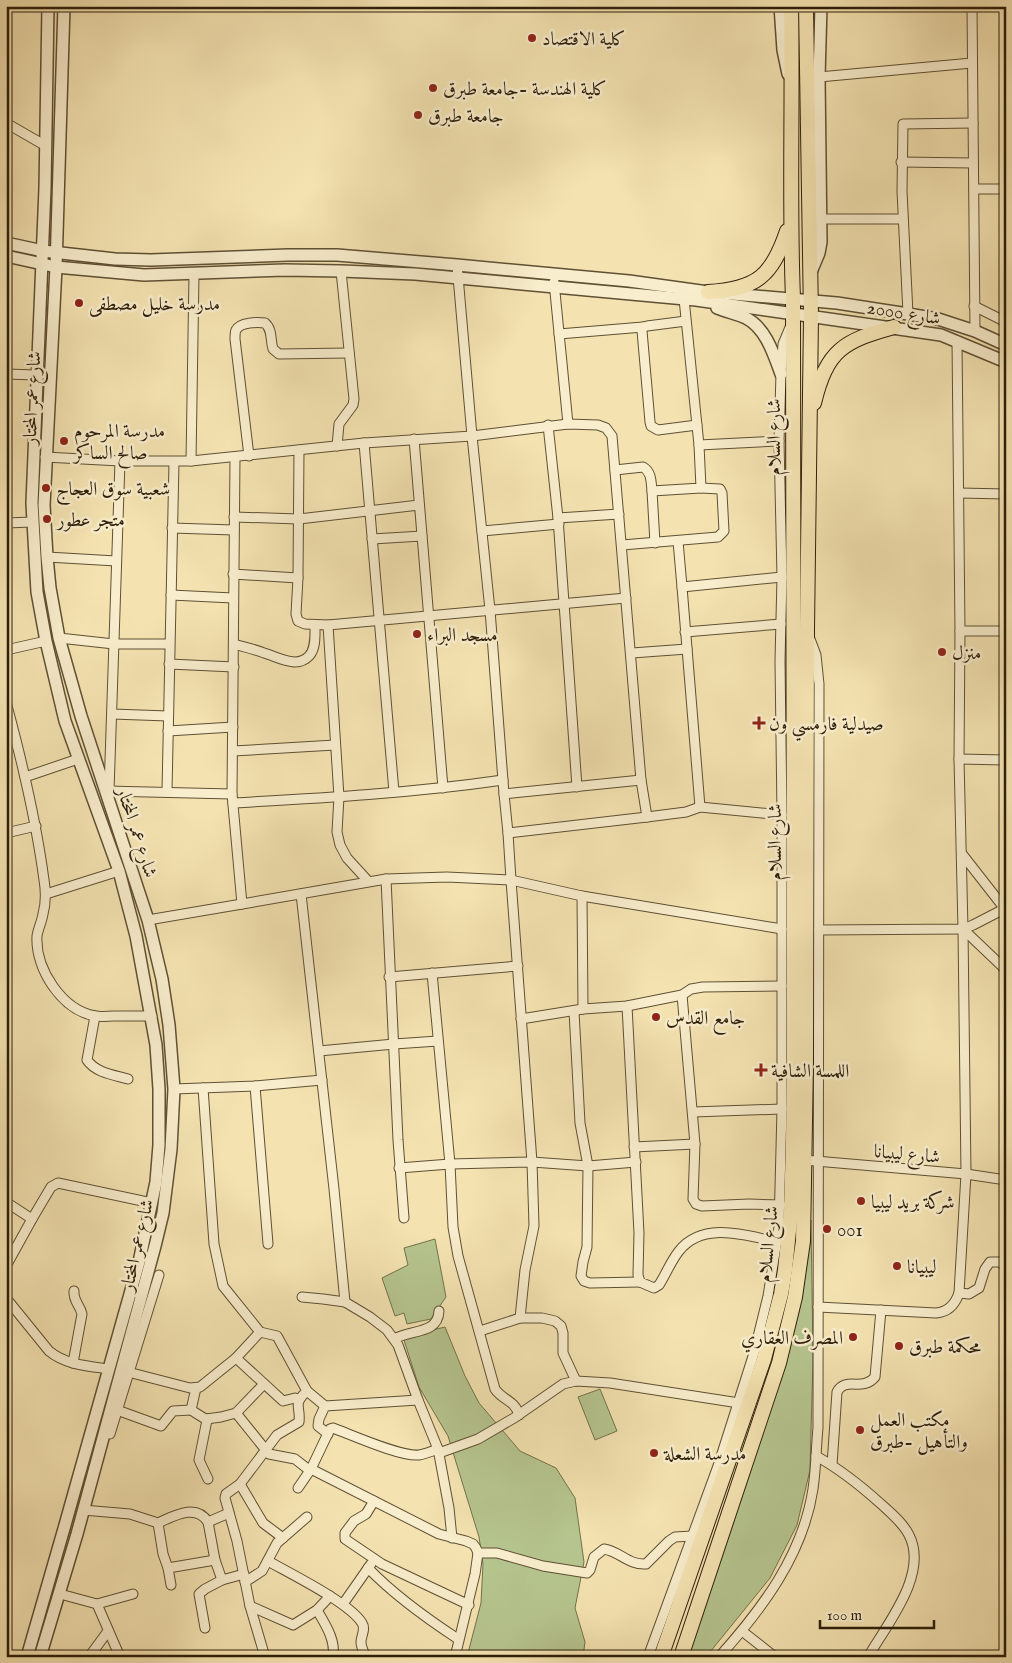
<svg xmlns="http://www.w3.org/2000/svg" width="1012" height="1663" font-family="'IM FELL English',Amiri,serif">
<rect width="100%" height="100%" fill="#f4e3b1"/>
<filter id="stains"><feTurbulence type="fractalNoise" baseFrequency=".004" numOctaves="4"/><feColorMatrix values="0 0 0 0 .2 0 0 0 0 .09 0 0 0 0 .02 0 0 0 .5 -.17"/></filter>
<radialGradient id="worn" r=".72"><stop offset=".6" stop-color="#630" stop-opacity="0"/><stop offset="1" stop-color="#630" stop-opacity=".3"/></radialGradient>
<g fill="#b6c58f" stroke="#72724c">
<polygon points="811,1220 813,1358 810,1470 797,1525 770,1578 706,1657 682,1657 742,1490 793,1336"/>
<polygon points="435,1239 446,1297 431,1319 407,1324 404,1313 395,1316 382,1278 408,1265 404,1248"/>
<polygon points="445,1327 465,1376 479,1403 520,1451 556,1468 575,1498 584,1562 575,1608 585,1642 583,1657 467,1657 481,1603 483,1564 479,1537 448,1436 419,1387 403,1337"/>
<polygon points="600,1389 617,1431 595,1440 578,1397"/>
</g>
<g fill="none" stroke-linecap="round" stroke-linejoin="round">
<defs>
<g id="minor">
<polyline points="972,6 975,331"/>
<polyline points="819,77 972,63"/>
<polyline points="6,123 46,146"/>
<polyline points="901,162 973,163"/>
<polyline points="974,189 1006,189"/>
<polyline points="821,219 903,219"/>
<polyline points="457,265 472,436 490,610 504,794 508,833 511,880 532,1162 534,1226 525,1270 520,1318"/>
<polyline points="554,282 568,424"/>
<polyline points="684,299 699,445 779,441"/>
<polyline points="974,306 1006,322"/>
<polyline points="908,314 902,191 903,124 973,123"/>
<polyline points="686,321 647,326 643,327 642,331 650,422 651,426 658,430 697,425"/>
<polyline points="559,334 643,327"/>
<polyline points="6,374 36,375"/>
<polyline points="548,425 558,518 577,787"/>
<polyline points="414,439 443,788"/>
<polyline points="364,443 394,792"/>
<polyline points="337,446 339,424 353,405 354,399 341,271"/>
<polyline points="299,450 298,578 296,614 298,621 305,624 328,625 626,598"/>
<path d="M249,456L235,339C235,336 235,332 236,330C240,322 258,322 265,323C273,330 270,340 273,349L279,354L349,353"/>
<polyline points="45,457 120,461 191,461 364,443 472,436 568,424 598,425 606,428 612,436 641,780 647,817"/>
<polyline points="191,461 194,274"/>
<path d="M615,470L643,467C652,472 651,483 652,491"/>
<polyline points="959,493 1006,494"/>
<polyline points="234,517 299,519 419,505"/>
<polyline points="558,518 619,514"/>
<polyline points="6,523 32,522"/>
<polyline points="172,528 234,530"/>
<polyline points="482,531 559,524"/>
<polyline points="372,539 422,536"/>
<polyline points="678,541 682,587"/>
<polyline points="655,543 652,491 701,488 699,445"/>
<polyline points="622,545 718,537 724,531 722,493 720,489 701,488"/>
<polyline points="47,557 116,561"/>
<polyline points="233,574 298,578"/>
<polyline points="171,595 233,598"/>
<polyline points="328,625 339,797 337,832 340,845 347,858 368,881"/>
<polyline points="960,631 1006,631"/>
<polyline points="685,632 781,624"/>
<polyline points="59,638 114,644 169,644"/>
<path d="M234,644C244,647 254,649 264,653C278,657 297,669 309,656C316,649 315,635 315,625"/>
<polyline points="6,650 46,641"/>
<polyline points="632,653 687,649"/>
<polyline points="169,664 234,667"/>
<path d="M6,702C22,761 36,820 44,880C46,892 46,903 43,914C42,921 38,929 37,936C35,969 62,1010 95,1016C101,1017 108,1016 114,1016C127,1016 139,1016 152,1016"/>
<polyline points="112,714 168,716"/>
<polyline points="168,731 233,727"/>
<polyline points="233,751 335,745"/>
<polyline points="959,759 1006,760"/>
<polyline points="25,777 78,759"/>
<polyline points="106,791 232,794 235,457"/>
<polyline points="109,791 120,461"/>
<polyline points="167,791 174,462"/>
<polyline points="232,794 242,904 386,879 447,877 511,880 582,896 782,929"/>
<polyline points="504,794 641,780"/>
<path d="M233,803C324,798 413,793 503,780"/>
<polyline points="700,807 682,587 782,577"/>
<polyline points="6,833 36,826"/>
<polyline points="508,833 647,817 686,812 700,807 782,815"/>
<polyline points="962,854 1005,909"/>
<polyline points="386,879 398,1140 404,1218"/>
<polyline points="46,894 119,871"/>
<polyline points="301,894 334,1189 345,1302"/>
<polyline points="582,896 583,1009"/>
<polyline points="148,920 242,904"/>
<polyline points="963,929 1006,970"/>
<polyline points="819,930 963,929 973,925 1006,908"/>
<path d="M432,973L450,1164L453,1227L458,1256L495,1389C502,1400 515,1400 519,1415"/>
<polyline points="389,977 518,966"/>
<polyline points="682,995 695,1144 693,1199 696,1204 702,1206 749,1204 781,1205"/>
<path d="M627,1006L639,1233L638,1275L640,1282L654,1288L659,1285C666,1274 671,1261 679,1251C703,1221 745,1235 777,1242"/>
<polyline points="574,1011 580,1123 588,1166 587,1247 583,1262 581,1276 584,1281 590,1283 640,1282"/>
<path d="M95,1016L87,1060C96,1073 114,1075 128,1079"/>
<polyline points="521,1019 583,1009 627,1006 682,995 691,989 703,987 782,986"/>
<polyline points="319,1051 394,1044 438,1041"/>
<polyline points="255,1086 268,1244"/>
<polyline points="203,1088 214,1244 223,1286 260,1332 277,1336 307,1391 325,1406"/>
<polyline points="174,1089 255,1086 322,1080"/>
<polyline points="693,1112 782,1109"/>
<polyline points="634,1147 695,1144"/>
<polyline points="804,1160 966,1174 1006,1180"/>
<polyline points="399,1168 450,1164 532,1162 588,1166 636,1162"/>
<polyline points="6,1202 32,1219 6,1266"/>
<polyline points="32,1219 51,1187 58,1183 152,1203"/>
<polyline points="959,1293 969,1294 979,1288 985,1269 990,1262 1000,1262 1006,1267"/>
<polyline points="302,1297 323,1299 345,1302 370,1317 387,1330 398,1345 418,1400 438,1449 449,1508 452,1538"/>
<path d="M6,1298L49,1351C66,1365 88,1366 109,1369"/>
<path d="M818,1307L936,1313C948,1312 955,1305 959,1293L966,1174L963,929L959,759L960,631L957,341"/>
<polyline points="480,1331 520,1318 542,1318 555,1321 561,1326 563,1333 563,1353 576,1381"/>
<path d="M394,1339C410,1329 438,1335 439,1311"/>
<polyline points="236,1358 283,1401 295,1398 299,1399"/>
<path d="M73,1363L82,1314C80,1305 73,1301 74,1291"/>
<polyline points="128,1372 190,1388 200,1387 236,1358 260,1332"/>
<polyline points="196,1388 191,1410 207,1420 199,1460 208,1479"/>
<polyline points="117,1410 161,1426 173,1411 191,1410"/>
<polyline points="236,1413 269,1454 295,1459 309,1470"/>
<polyline points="206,1419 221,1417 236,1413 264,1384"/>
<polyline points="110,1434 159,1275"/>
<polyline points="328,1434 318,1426 319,1419 325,1406 418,1400"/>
<polyline points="439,1453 478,1439 514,1418 563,1384 576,1381 610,1383 739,1403"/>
<path d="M816,1456C840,1469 861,1486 881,1504C891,1513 903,1523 909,1535C929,1574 887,1624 868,1657"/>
<path d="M832,1465L837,1392C845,1376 863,1392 875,1377L881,1310"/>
<polyline points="311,1469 439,1534 466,1541 473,1544 476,1548 478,1553 475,1574 455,1657"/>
<polyline points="240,1484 263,1523 283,1538"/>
<path d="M298,1488L311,1469L330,1429L333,1428C352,1435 401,1457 419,1455C426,1454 432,1451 438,1449"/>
<polyline points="374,1501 366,1514 354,1521 345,1533 345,1539 382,1564 469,1605"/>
<path d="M83,1510L130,1514L158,1523C174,1516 196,1503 208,1522L215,1560L222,1580L244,1574"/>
<polyline points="208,1522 229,1513"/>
<polyline points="158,1523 163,1554 168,1568 171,1585"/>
<path d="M478,1553H497L543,1566L587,1573L590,1570L594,1557L604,1549C621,1552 628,1565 646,1564L669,1541L675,1537L692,1536"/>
<path d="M268,1561C291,1574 350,1603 362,1623C366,1629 361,1636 361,1642C361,1648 364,1652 366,1657"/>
<polyline points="168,1568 215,1560"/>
<path d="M368,1568C394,1595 426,1618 458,1639"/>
<polyline points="245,1582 262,1571 277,1543 307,1517"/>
<polyline points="60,1594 97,1604"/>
<polyline points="343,1604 371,1564"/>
<polyline points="250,1606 293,1625 317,1610 330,1596"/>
<path d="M317,1610C325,1624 336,1640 333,1657"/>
<polyline points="205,1628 199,1594 205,1589 222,1580"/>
<polyline points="742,1631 775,1657"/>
<polyline points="89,1657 108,1631"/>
<polyline points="120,1657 97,1604 133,1594"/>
<path d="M265,1657L250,1606L237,1541L225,1498L226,1494L240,1484L277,1435L299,1422C301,1406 292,1405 307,1391"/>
<polyline points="648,1657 718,1466 754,1353 768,1296 779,1227 782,1109 782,815 780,661 782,577 779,441 781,374 783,344 791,325"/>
<path d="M719,1657C762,1609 803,1555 813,1489C816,1469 816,1448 818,1428L819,684L816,655L810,639"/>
</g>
<g id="tertiary">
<polyline points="780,6 783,50 788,74"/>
<polyline points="6,243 43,251 115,259 151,260 288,255 337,255 457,265 629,281 708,292 837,303 908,314 938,319 975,331 1006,345"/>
<polyline points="6,256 56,267 144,275 285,270 341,271 415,274 696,300 941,335 1006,362"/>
<polyline points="811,272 819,253 821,242 819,77 821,6"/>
<path d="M717,308C727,312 737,314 746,318C766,328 774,355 781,374"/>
<polyline points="27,1657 65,1525 139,1262 156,1182 159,1145 159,1089 156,1045 136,936 119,871 65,721 46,641 37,592 32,503 45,188 48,6"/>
<polyline points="40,1657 77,1534 155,1246 163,1213 171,1149 174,1089 169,1025 162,979 148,920 81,716 59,638 50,588 47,557 44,505 56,267 64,6"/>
</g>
<g id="trunk">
<path d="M708,292C757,289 772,276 787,231"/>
<path d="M814,403C827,350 843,341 894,327"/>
<path d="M661,1657L764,1359L781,1294L785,1270L791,1211L793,1141L794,1055L793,298C789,201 793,104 791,6"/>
<polyline points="681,1657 779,1363 795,1297 803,1241 806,1062 807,630 811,316 806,6"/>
</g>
</defs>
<use href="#minor" stroke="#5f5034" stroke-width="11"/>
<use href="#tertiary" stroke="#5f5034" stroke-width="14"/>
<use href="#trunk" stroke="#2d1f0a" stroke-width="16"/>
<use href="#minor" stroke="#f8edcc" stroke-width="9"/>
<use href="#tertiary" stroke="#f8edcc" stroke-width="11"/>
<use href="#trunk" stroke="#f4e3b1" stroke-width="14"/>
</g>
<g fill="#8f2418" stroke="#f8edcc" stroke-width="2">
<circle cx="532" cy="38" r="5"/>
<circle cx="433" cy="88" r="5"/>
<circle cx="418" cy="115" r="5"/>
<circle cx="79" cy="303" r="5"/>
<circle cx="64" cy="441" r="5"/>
<circle cx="46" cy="488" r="5"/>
<circle cx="47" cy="519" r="5"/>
<circle cx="417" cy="634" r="5"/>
<circle cx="942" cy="652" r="5"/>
<path d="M756.5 715.5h5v5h5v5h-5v5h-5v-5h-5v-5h5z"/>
<circle cx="656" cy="1017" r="5"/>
<path d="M758.5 1062.5h5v5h5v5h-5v5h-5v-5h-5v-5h5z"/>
<circle cx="861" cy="1201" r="5"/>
<circle cx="827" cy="1229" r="5"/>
<circle cx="897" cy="1266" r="5"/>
<circle cx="853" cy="1337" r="5"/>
<circle cx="899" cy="1346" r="5"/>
<circle cx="860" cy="1430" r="5"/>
<circle cx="654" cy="1453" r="5"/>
</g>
<g text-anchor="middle" stroke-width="5" stroke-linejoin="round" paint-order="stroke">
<g font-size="19" fill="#2d1f0a" stroke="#f8edcc" text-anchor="start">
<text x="542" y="45">كلية الاقتصاد</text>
<text x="443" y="95">كلية الهندسة -جامعة طبرق</text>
<text x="428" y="122">جامعة طبرق</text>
<text x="89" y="310">مدرسة خليل مصطفى</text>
<text x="74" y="437">مدرسة المرحوم<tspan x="74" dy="22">صالح الساكر</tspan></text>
<text x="56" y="495">شعبية سوق العجاج</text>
<text x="57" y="526">متجر عطور</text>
<text x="427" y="641">مسجد البراء</text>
<text x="952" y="659">منزل</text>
<text x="769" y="730">صيدلية فارمسي ون</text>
<text x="666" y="1024">جامع القدس</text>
<text x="771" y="1077">اللمسة الشافية</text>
<text x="871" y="1208">شركة بريد ليبيا</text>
<text x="837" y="1236">001</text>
<text x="907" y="1273">ليبيانا</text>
<text x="843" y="1344" text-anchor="end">المصرف العقاري</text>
<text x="909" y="1353">محكمة طبرق</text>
<text x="870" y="1426">مكتب العمل<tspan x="870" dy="22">والتأهيل -طبرق</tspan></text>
<text x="664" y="1460">مدرسة الشعلة</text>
</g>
<g font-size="19" fill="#2d1f0a" stroke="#f8edcc">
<text transform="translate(904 312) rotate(9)" y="7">شارع 2000</text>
<text transform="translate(31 398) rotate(-87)" y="7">شارع عمر المختار</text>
<text transform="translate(773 437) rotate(-90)" y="7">شارع السلام</text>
<text transform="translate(138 832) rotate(72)" y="7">شارع عمر المختار</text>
<text transform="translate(774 842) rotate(-90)" y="7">شارع السلام</text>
<text transform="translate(907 1153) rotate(5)" y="7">شارع ليبيانا</text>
<text transform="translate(767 1244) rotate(-84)" y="7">شارع السلام</text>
<text transform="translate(136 1245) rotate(-77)" y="7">شارع عمر المختار</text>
</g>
</g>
<rect width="1012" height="1663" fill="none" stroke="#f4e3b1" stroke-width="25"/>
<rect x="8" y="8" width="997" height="1648" fill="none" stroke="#2d1f0a" stroke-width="2.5"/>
<rect x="12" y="12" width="987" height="1638" fill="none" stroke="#2d1f0a"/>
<path d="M820 1620v8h114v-8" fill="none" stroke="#2d1f0a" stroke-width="2.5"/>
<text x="827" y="1620" font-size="15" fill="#2d1f0a" stroke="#f8edcc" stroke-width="4" paint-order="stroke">100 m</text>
<rect width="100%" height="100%" filter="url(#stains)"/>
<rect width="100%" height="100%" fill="url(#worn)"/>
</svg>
